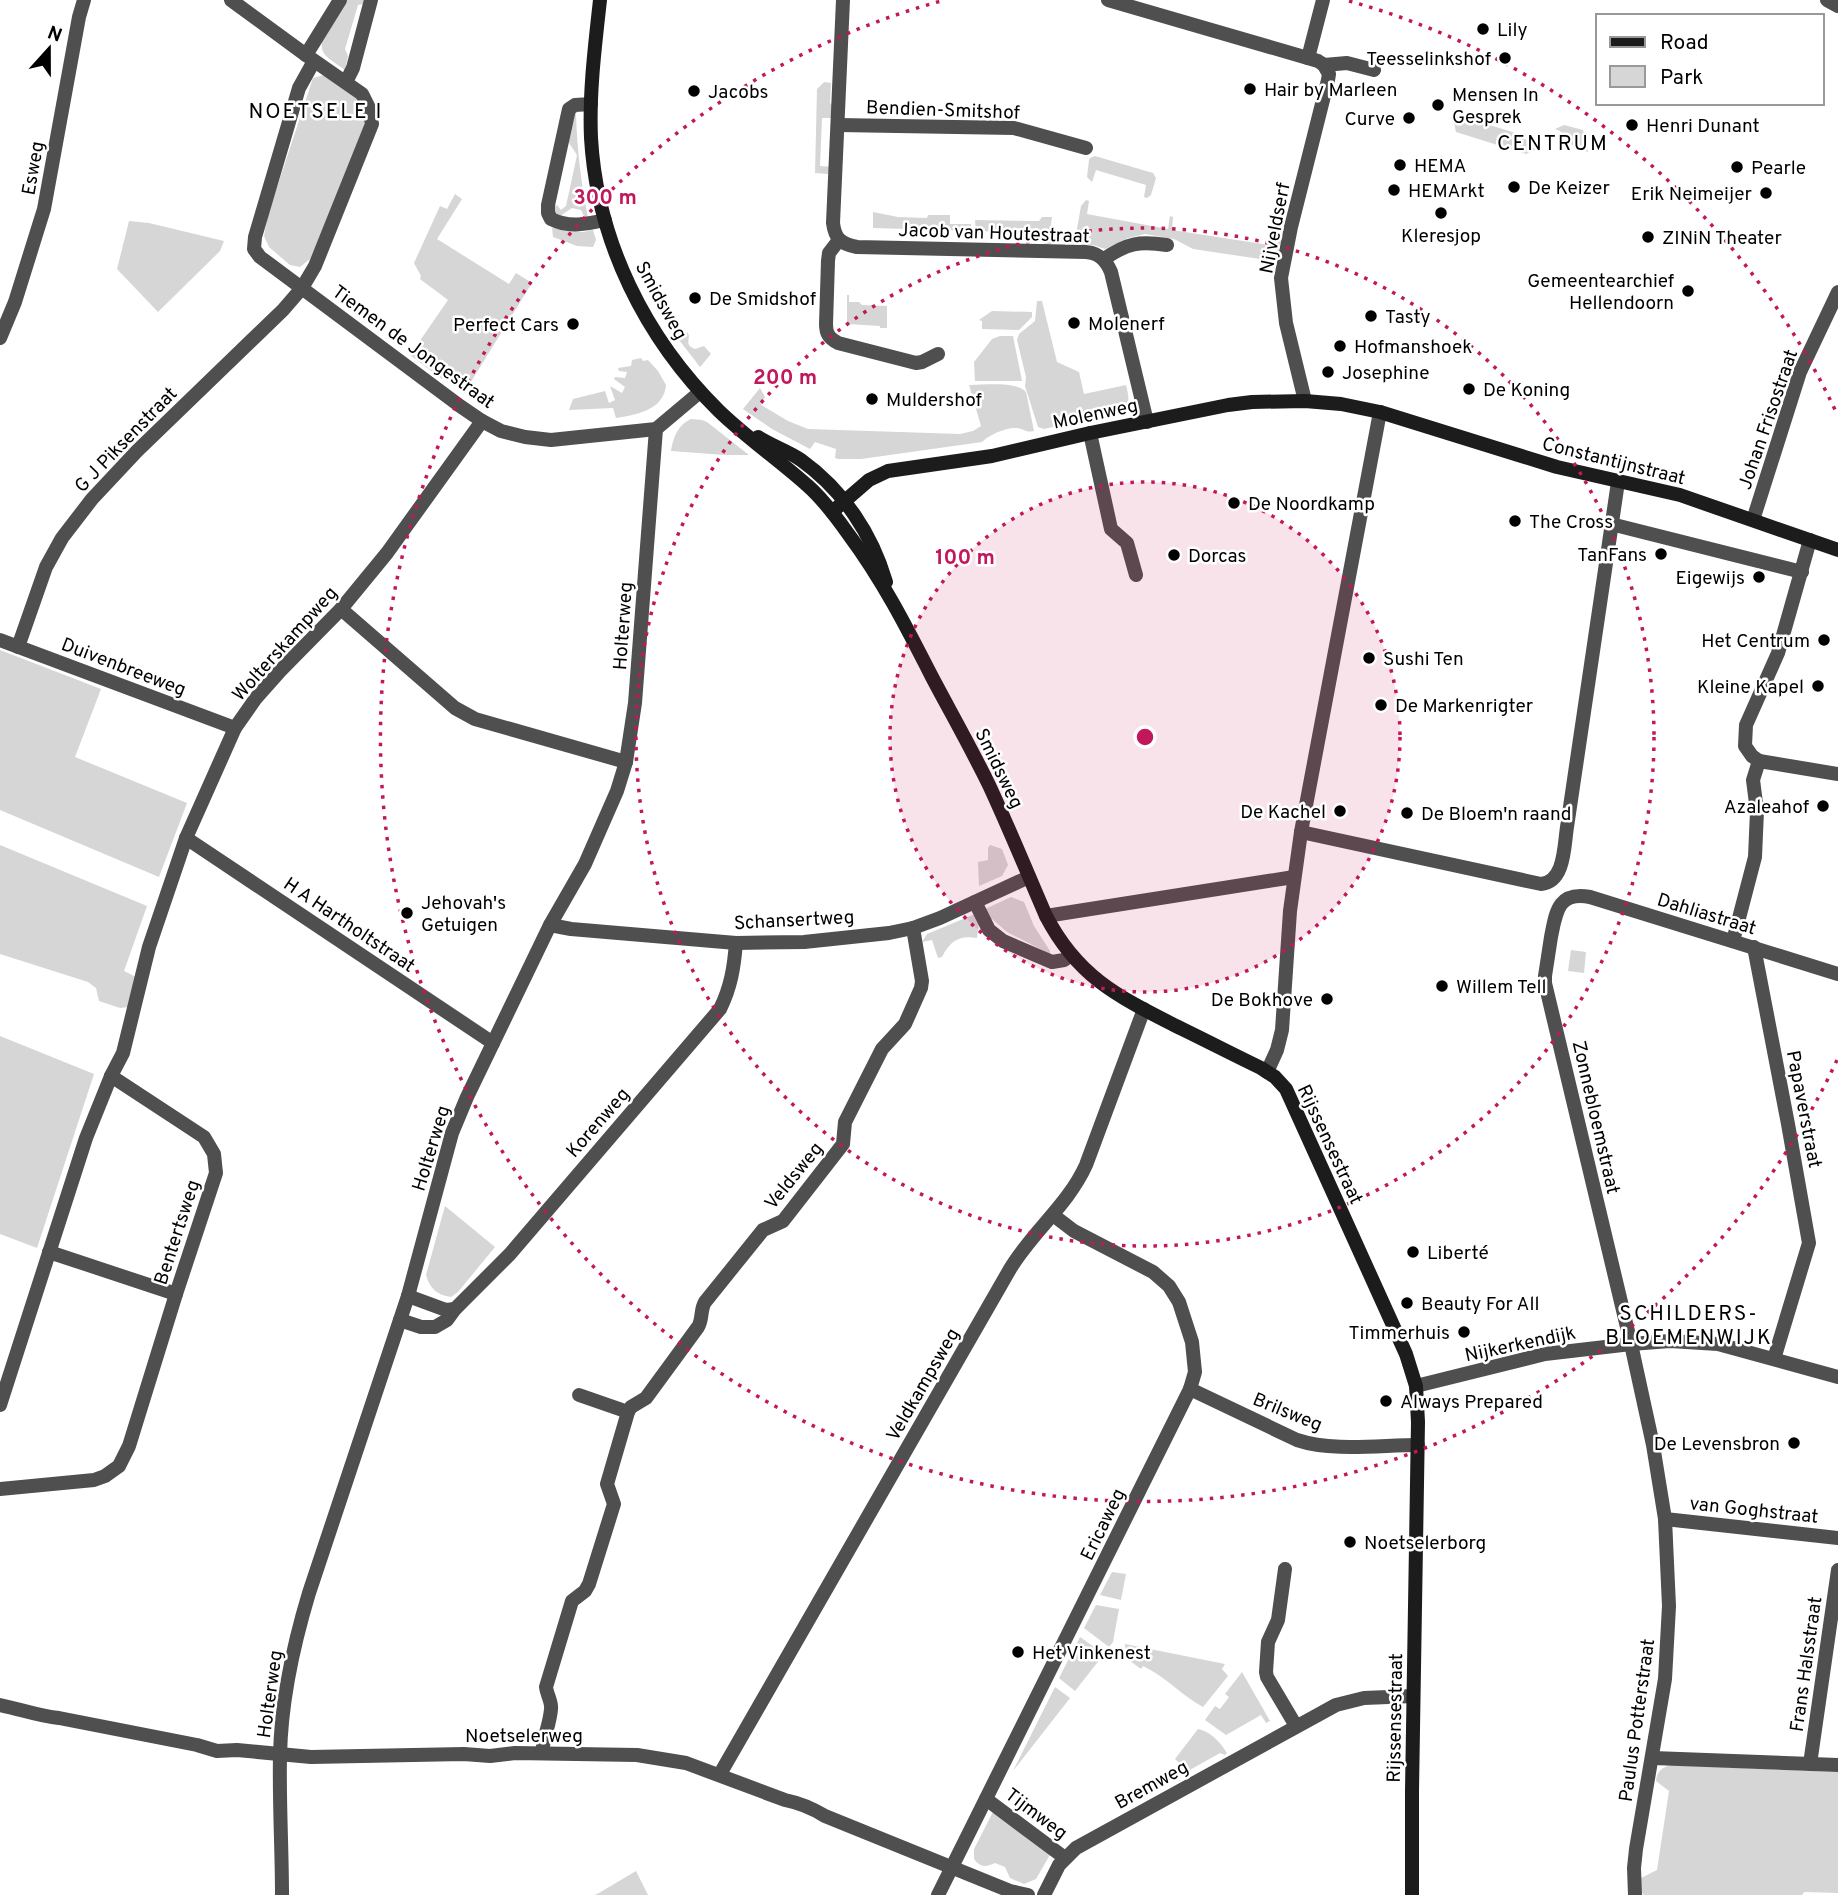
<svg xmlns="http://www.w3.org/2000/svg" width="1838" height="1895" font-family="Overpass,sans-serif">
<rect width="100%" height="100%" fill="#fff"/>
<g fill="#d6d6d6">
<path d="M347,0H364L363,4L358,5L345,49L348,56L345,70C335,62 319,56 322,42Z"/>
<polygon points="324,75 357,99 364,110 366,127 310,259 300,267 290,265 269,247 264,236 268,215 313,78"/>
<polygon points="824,82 831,83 830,103 835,109 835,118 822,118 820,166 834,167 828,174 815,173 817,89"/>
<path d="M576,113C577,149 581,183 588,218L579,219L584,216L581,210L572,208L560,216H558L554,211V206L557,205L561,210L566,206L577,155L567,140L573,114Z"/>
<polygon points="1460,116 1519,134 1537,149 1526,154 1456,132 1454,123"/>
<polygon points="1564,125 1583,130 1588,152 1574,147 1560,131 1555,129"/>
<polygon points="1095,156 1153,173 1156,178 1151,195 1147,198 1144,197 1146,185 1096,170 1092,182 1087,177 1089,160 1090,158"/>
<polygon points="455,194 462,199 437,239 509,284 516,273 532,283 469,385 449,371 442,379 410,355 448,300 420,279 421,276 414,263 440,206 447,209"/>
<polygon points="1086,200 1089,201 1087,214 1168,229 1170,216 1173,217 1172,230 1269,245 1271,231 1281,234 1282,237 1277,258 1273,261 1193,249 1174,239 1145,234 1128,238 1105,249 1093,245 1082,245 1075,240 1081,206"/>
<polygon points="873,212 898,217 927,218 928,215 950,215 950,224 971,224 971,231 873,228"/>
<path d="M1042,217H1052L1050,231L1061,232C1059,243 1054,245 1044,245V233L976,231L975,220L1039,221Z"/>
<polygon points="129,221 149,223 224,241 220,251 158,312 117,269"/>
<polygon points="552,228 583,232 593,230 596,240 593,247 577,246 553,237"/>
<path d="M655,280L659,286L656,289L657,294L662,298V307L674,316L678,330L688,333L689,336C688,343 687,346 695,349L704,346L711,354L700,367L669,327L646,285Z"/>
<polygon points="847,295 849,295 849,302 859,302 862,305 887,306 887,328 880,328 880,326 847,324"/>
<path d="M1037,301H1042L1057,362L1079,372L1084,394L1126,385C1128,394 1131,402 1124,410L1044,429L1038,427L1025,386L1026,377L1017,340L1019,334L1035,321Z"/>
<polygon points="992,311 1032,312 1032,317 1019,330 982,329 982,321 979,320"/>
<polygon points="1000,336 1013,336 1022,381 975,381 974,362 992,339"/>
<path d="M641,358L643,361L648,360L658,371L666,385C664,410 636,415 616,418L613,408L569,410L573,399L605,391L609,403L615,400L610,386L622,393L625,387L614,379L615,377L625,378L627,372L619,371L618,368L631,366L632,360Z"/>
<path d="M969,385C984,385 1017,381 1026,392L1034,431C1025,433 1025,429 1017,428C1006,427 989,435 982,442L861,459H838L835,458L836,449L815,442L810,449L772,429L743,409L760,388L765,397L761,405L788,421L808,429L960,434L973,431L981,426Z"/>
<path d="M691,419L702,420L707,422L749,455H725L671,451C673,437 678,425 691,419Z"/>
<polygon points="0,650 101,689 75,757 187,803 159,877 0,810"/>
<polygon points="0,845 147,906 124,971 136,977 129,1007 120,1008 99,1001 96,988 88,982 0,954"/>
<polygon points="990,845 1002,849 1008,865 1002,876 979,886 978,862 988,860 988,848"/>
<polygon points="1011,897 1024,902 1034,926 1050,951 1050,954 1007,932 992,919 988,920 983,910"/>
<path d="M975,914L979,922L977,938C959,935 950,941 942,957L938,958L932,940L922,942L927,934Z"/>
<polygon points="1571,950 1586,952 1584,973 1568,971"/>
<polygon points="0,1036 94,1074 37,1248 0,1234"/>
<path d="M445,1206L495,1247L458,1292L451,1297C437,1295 430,1289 426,1275Z"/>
<polygon points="1112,1572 1126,1574 1121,1600 1100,1595"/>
<polygon points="1096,1605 1119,1609 1113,1642 1109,1647 1084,1628"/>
<polygon points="1080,1637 1104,1654 1075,1691 1059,1678"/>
<path d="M1125,1644L1225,1664L1222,1669L1228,1676L1203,1707C1181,1695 1165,1676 1143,1666L1141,1669L1126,1658Z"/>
<polygon points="1242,1672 1270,1721 1266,1723 1261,1715 1226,1735 1205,1720 1215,1706 1220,1709 1229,1697 1225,1694"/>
<polygon points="1055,1687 1070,1698 1013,1771"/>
<path d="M1198,1729C1210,1731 1221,1743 1227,1753L1225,1755L1220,1753L1188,1771L1175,1759Z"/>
<path d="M1670,1765L1838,1772V1893L1804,1892L1802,1895H1644L1641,1892V1878L1657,1870L1669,1791L1656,1781C1657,1772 1661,1768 1670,1765Z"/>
<path d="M994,1810L1051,1853L1036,1879L1024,1884L1010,1878L1005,1867L995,1863C985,1867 981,1868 974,1859V1849Z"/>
<polygon points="636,1871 648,1895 595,1895 599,1893"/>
</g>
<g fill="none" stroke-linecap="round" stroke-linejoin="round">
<g stroke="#4f4f4f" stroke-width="14">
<polyline points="231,0 306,55"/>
<path d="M843,0L833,223C835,239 841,244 857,247L1086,252C1099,253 1106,260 1111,272L1147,422"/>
<polyline points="1108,0 1318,61 1324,65 1347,63 1374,70"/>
<polyline points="1827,0 1838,6"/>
<polyline points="1308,58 1323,0"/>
<polyline points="314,61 299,88 255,237 254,249 260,257 460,406 482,421 501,431 525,437 551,440 656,429 700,392"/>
<polyline points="346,82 353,68 371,0"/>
<path d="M591,104L575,105L569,109L548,205V213L551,219C569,228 587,224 605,220"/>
<polyline points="838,125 1014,128 1086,148"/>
<path d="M839,240L829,253L828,261L826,324C826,334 829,338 838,343L916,363L922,362L938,354"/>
<path d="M1104,259C1127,243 1139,241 1167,245"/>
<polyline points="0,338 15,302 44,209 79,17 84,0"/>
<polyline points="1305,401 1286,323 1281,278 1291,227 1328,80 1329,74 1324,65"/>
<polyline points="1090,433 1111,529 1127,543 1136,575"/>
<polyline points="1753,520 1800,372 1838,292"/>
<polyline points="1611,524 1802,572"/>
<polyline points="341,609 455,708 475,719 626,762"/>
<polyline points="0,640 235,728"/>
<polyline points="18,647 46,567 62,538 92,499 137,451 283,310 302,288 315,266 372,124 369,108 362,94 306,55 340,0"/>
<polyline points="1759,761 1838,774"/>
<path d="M1301,832L1541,884C1565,882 1564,846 1567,827L1618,482"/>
<polyline points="186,838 493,1043"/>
<polyline points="975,902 989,930 1003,941 1052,962 1064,960 1071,955"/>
<polyline points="1046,916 1294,877"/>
<polyline points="550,925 571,929 736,943 804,942 889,933 913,928 940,918 1029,877"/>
<polyline points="1733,941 1755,857 1757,811 1753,780 1759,761 1752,756 1745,746 1746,725 1778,653 1810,540"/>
<polyline points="1754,947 1788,1124 1809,1243 1774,1359"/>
<polyline points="1267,1072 1277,1050 1282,1030 1290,911 1301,832 1380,412"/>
<polyline points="49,1252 176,1294"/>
<polyline points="408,1296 446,1310 455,1309"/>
<path d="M400,1320L421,1327H435L447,1320L455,1309L510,1254L720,1009C731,987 734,967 736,943"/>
<polyline points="1416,1386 1545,1354 1631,1344 1670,1341 1718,1344 1838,1377"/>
<path d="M1190,1389L1297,1440C1333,1452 1380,1445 1418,1445"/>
<polyline points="579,1395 628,1412"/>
<polyline points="0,1405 86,1138 111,1076 123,1053 149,947 186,838 235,728 256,698 280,671 341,609 387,553 482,421"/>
<polyline points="0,1489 94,1480 105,1476 119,1466 129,1446 176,1294 216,1173 214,1154 204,1137 111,1076"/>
<polyline points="1665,1519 1838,1538"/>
<polyline points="1285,1569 1278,1620 1268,1642 1266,1672 1267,1677 1296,1726"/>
<path d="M0,1705C20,1709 39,1716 59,1718L197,1745L217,1751L237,1750L311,1757L464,1754L490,1756L515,1753L637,1755L686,1763L785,1800C800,1803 812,1808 825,1816L1010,1891L1028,1895"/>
<path d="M542,1753C543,1738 550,1724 551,1709C552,1702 547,1695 546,1687L572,1601L585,1591L589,1584L614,1504L607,1484L628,1412L631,1407L646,1398L698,1327C703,1319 700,1310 705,1302L763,1230L783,1221L843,1144L845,1122L882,1049L905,1024L921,988L922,981L913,928"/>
<polyline points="1653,1758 1838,1765"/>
<polyline points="1810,1764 1838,1570"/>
<path d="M720,1774L1010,1269C1032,1232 1068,1205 1086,1165L1144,1009"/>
<polyline points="986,1799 1065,1858"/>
<path d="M282,1895C282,1849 279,1802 280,1756C281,1701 293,1646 309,1593L408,1296L452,1133L467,1097L550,925L585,864L617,791L626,762L635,703L656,429"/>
<polyline points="938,1895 1190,1389 1195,1372 1192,1342 1179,1302 1169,1286 1153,1272 1074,1231 1053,1215"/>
<polyline points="1044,1895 1059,1865 1076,1848 1336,1705 1364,1698 1413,1696"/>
<path d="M1635,1895L1634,1868L1636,1849L1665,1679L1669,1606L1665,1519L1653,1445L1631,1344L1545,983V976C1547,963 1549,950 1551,937C1556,912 1558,891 1590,897L1838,974"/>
</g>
<g stroke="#1c1c1c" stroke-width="14">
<path d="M600,0C595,46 589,92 591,138C597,241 645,338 719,411C747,438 779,460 808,486C824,500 837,518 849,535C882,579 907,628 932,677C951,713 971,748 989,785C1009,828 1027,872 1046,916C1077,976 1117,996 1174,1025C1203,1039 1232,1054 1261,1068L1275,1077L1286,1089L1406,1354L1416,1386L1418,1422L1412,1791V1895"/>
<path d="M758,437C772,446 788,451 801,460C843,490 872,534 886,582"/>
<polyline points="832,512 869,480 888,471 992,456 1090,433 1228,405 1252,402 1305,401 1341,404 1380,412 1557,467 1680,495 1838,550"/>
</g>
</g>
<circle cx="1145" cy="737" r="255" fill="#c2185b" fill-opacity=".12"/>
<g fill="none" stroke="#c2185b" stroke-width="3.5" stroke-dasharray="3.5 7">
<circle cx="1145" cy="737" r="255"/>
<circle cx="1145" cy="737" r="509"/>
<path d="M1837 1060A764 764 0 1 1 941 1M1349 1A764 764 0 0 1 1837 414"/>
</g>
<g fill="#000" stroke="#fff" stroke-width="2.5">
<circle cx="1483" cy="29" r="7"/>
<circle cx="1505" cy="58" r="7"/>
<circle cx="1250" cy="89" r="7"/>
<circle cx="694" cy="91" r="7"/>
<circle cx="1438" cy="105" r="7"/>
<circle cx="1409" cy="118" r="7"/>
<circle cx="1632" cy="125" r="7"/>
<circle cx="1400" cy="165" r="7"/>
<circle cx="1737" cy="167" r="7"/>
<circle cx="1514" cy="187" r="7"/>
<circle cx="1394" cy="190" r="7"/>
<circle cx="1766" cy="193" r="7"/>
<circle cx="1441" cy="213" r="7"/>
<circle cx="1648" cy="237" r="7"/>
<circle cx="1688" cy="291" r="7"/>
<circle cx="695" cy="298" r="7"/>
<circle cx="1371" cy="316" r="7"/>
<circle cx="1074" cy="323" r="7"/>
<circle cx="573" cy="324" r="7"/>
<circle cx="1340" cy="346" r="7"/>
<circle cx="1328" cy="372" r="7"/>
<circle cx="1469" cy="389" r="7"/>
<circle cx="872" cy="399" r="7"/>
<circle cx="1234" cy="503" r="7"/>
<circle cx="1515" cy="521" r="7"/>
<circle cx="1661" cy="554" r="7"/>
<circle cx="1174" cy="555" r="7"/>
<circle cx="1759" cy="577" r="7"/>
<circle cx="1824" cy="640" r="7"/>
<circle cx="1369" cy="658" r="7"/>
<circle cx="1818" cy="686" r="7"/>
<circle cx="1381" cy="705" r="7"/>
<circle cx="1823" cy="806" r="7"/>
<circle cx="1340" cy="811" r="7"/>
<circle cx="1407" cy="813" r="7"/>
<circle cx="407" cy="913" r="7"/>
<circle cx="1442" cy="986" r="7"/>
<circle cx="1327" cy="999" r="7"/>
<circle cx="1413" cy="1252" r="7"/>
<circle cx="1407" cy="1303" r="7"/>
<circle cx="1464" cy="1332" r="7"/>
<circle cx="1386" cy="1401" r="7"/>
<circle cx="1794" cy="1443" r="7"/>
<circle cx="1350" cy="1542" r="7"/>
<circle cx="1018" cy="1652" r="7"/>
</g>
<g text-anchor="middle" stroke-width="5" stroke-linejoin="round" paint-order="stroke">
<g font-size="19" fill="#000" stroke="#fff" text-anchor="start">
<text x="1497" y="36">Lily</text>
<text x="1491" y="65" text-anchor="end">Teesselinkshof</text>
<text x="1264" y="96">Hair by Marleen</text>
<text x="708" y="98">Jacobs</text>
<text x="1452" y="101">Mensen In<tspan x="1452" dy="22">Gesprek</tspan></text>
<text x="1395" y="125" text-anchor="end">Curve</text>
<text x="1646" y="132">Henri Dunant</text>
<text x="1414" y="172">HEMA</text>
<text x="1751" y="174">Pearle</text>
<text x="1528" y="194">De Keizer</text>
<text x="1408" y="197">HEMArkt</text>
<text x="1752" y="200" text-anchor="end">Erik Neimeijer</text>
<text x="1441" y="242" text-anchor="middle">Kleresjop</text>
<text x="1662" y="244">ZINiN Theater</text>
<text x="1674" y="287" text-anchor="end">Gemeentearchief<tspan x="1674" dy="22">Hellendoorn</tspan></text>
<text x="709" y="305">De Smidshof</text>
<text x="1385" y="323">Tasty</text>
<text x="1088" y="330">Molenerf</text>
<text x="559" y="331" text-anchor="end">Perfect Cars</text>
<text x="1354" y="353">Hofmanshoek</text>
<text x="1342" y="379">Josephine</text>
<text x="1483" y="396">De Koning</text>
<text x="886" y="406">Muldershof</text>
<text x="1248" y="510">De Noordkamp</text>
<text x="1529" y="528">The Cross</text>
<text x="1647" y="561" text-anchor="end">TanFans</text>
<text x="1188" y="562">Dorcas</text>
<text x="1745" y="584" text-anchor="end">Eigewijs</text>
<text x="1810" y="647" text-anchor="end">Het Centrum</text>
<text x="1383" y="665">Sushi Ten</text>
<text x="1804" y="693" text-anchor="end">Kleine Kapel</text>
<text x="1395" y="712">De Markenrigter</text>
<text x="1809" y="813" text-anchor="end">Azaleahof</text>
<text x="1326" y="818" text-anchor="end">De Kachel</text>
<text x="1421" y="820">De Bloem'n raand</text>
<text x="421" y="909">Jehovah's<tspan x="421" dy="22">Getuigen</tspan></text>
<text x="1456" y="993">Willem Tell</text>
<text x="1313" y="1006" text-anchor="end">De Bokhove</text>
<text x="1427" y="1259">Liberté</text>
<text x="1421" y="1310">Beauty For All</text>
<text x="1450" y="1339" text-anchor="end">Timmerhuis</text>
<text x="1400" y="1408">Always Prepared</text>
<text x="1780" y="1450" text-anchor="end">De Levensbron</text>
<text x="1364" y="1549">Noetselerborg</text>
<text x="1032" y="1659">Het Vinkenest</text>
</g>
<g font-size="19" fill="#000" stroke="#fff">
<text transform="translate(943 109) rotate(2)" y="7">Bendien-Smitshof</text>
<text transform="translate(32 168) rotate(-80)" y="7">Esweg</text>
<text transform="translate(1274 228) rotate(-79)" y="7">Nijveldserf</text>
<text transform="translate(994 232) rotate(2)" y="7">Jacob van Houtestraat</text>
<text transform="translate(662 300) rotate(61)" y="7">Smidsweg</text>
<text transform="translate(414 346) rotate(36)" y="7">Tiemen de Jongestraat</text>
<text transform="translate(1095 413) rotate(-12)" y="7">Molenweg</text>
<text transform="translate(1767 419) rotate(-71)" y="7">Johan Frisostraat</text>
<text transform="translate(125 439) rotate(-46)" y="7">G J Piksenstraat</text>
<text transform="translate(1614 460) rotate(14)" y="7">Constantijnstraat</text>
<text transform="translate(622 626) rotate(-86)" y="7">Holterweg</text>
<text transform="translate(284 643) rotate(-48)" y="7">Wolterskampweg</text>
<text transform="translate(124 666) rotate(21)" y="7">Duivenbreeweg</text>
<text transform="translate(1000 768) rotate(64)" y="7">Smidsweg</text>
<text transform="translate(1707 913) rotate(17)" y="7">Dahliastraat</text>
<text transform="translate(794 919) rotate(-3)" y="7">Schansertweg</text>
<text transform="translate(350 924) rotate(34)" y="7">H A Hartholtstraat</text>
<text transform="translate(1805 1109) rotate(79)" y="7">Papaverstraat</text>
<text transform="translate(1597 1117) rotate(77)" y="7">Zonnebloemstraat</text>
<text transform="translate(597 1122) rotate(-49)" y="7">Korenweg</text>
<text transform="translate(1331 1144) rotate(65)" y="7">Rijssensestraat</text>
<text transform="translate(430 1148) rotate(-73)" y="7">Holterweg</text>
<text transform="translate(793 1175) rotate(-51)" y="7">Veldsweg</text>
<text transform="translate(176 1232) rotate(-72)" y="7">Bentertsweg</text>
<text transform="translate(1520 1343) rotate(-12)" y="7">Nijkerkendijk</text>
<text transform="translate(922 1384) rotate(-60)" y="7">Veldkampsweg</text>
<text transform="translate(1288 1411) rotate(22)" y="7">Brilsweg</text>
<text transform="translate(1754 1509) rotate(6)" y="7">van Goghstraat</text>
<text transform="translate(1102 1524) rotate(-64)" y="7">Ericaweg</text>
<text transform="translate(1805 1664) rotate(-82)" y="7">Frans Halsstraat</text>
<text transform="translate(269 1694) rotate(-82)" y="7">Holterweg</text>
<text transform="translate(1394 1718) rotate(-89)" y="7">Rijssensestraat</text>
<text transform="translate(1636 1720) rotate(-82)" y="7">Paulus Potterstraat</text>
<text x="524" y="1742">Noetselerweg</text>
<text transform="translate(1151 1784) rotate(-29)" y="7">Bremweg</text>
<text transform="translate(1037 1813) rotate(37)" y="7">Tijmweg</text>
</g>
<g font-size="21" letter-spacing="2" fill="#000" stroke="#fff">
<text x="316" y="118">NOETSELE I</text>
<text x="1553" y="150">CENTRUM</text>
<text x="1689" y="1320">SCHILDERS-<tspan x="1689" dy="24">BLOEMENWIJK</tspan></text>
</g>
</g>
<circle cx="1145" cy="737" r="10" fill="#c2185b" stroke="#fff" stroke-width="3.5"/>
<g font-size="21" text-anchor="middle" font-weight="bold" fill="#c2185b" stroke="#fff" stroke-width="5" stroke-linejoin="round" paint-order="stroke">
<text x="605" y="204">300 m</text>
<text x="785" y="384">200 m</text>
<text x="965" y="564">100 m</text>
</g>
<rect x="1596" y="14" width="228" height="91" fill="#ffffff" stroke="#999999" stroke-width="2"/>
<rect x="1610" y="37" width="35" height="10" fill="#1c1c1c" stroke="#999999" stroke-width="2"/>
<text x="1660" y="49" font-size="21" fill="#000000">Road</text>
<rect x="1610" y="66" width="35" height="21" fill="#d6d6d6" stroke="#999999" stroke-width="2"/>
<text x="1660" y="84" font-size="21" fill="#000000">Park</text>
<g transform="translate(49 49) rotate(21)" stroke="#ffffff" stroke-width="5" paint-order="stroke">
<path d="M0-5L12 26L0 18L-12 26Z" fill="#000000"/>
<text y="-10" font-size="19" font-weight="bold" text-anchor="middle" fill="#000000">N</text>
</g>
</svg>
